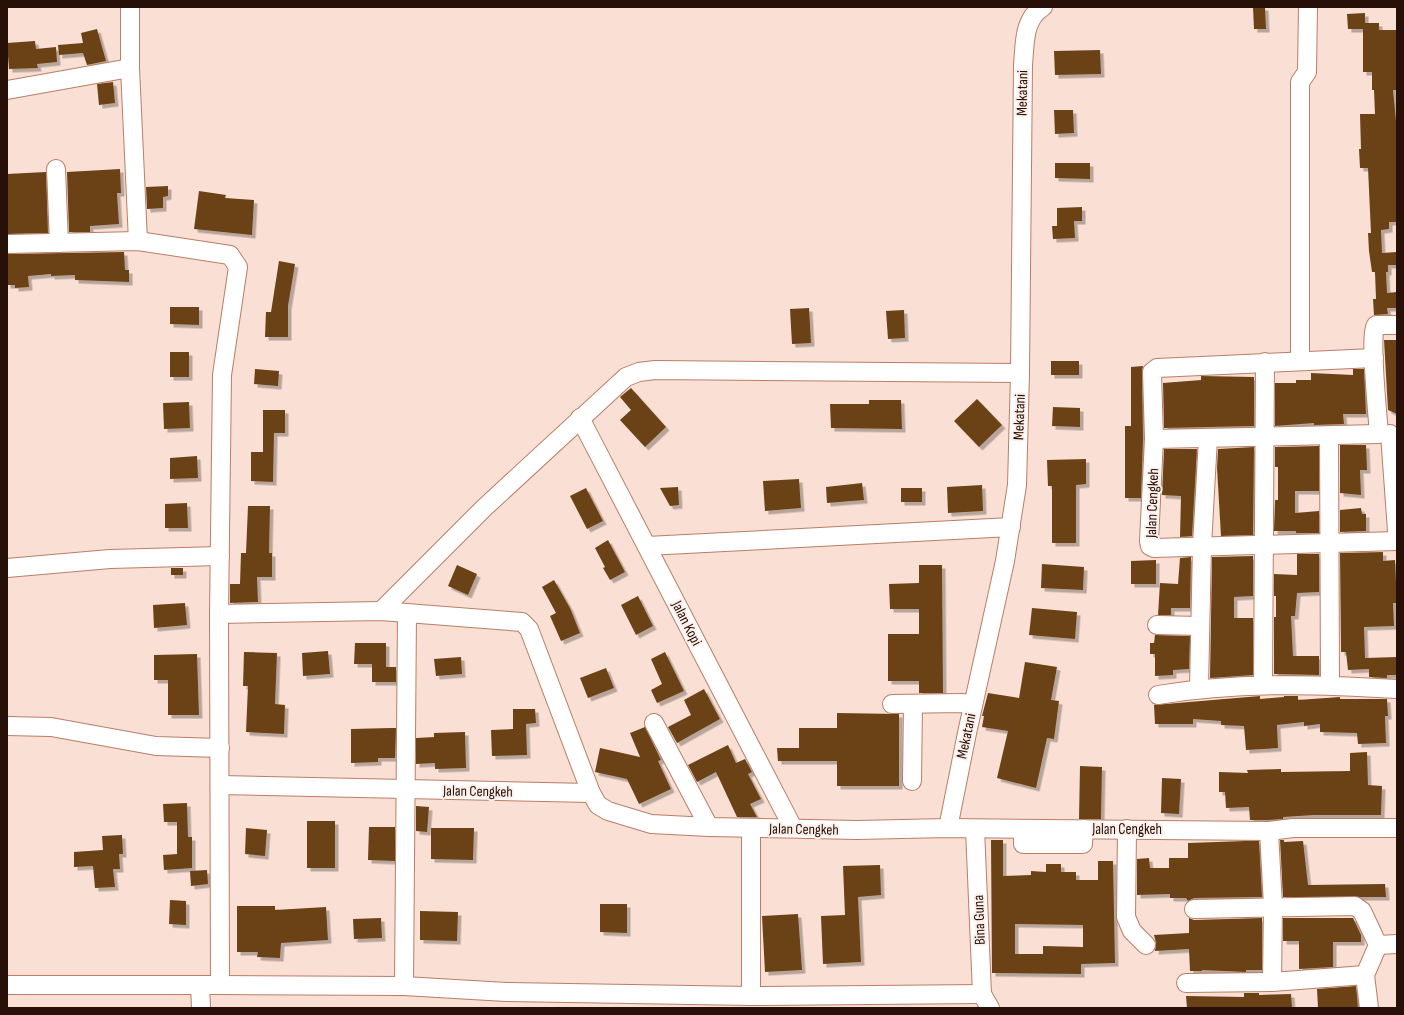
<svg xmlns="http://www.w3.org/2000/svg" width="1404" height="1015" font-family="'Sofia Sans Condensed',sans-serif">
<defs>
<filter id="shadow"><feDropShadow dx="3.5" dy="3.5" stdDeviation="0" flood-color="#0004"/></filter>
</defs>
<rect width="100%" height="100%" fill="#f9dfd4"/>
<g fill="#6a4218" fill-rule="evenodd" filter="url(#shadow)">
<polygon points="1253,7 1265,7 1266,29 1254,29"/>
<polygon points="1365,13 1365,23 1379,23 1379,30 1397,30 1397,90 1393,90 1397,131 1396,222 1389,222 1389,229 1381,230 1382,253 1397,252 1397,265 1388,265 1388,272 1386,272 1387,293 1397,292 1397,308 1387,308 1388,314 1374,315 1373,299 1376,299 1375,272 1372,272 1369,251 1368,233 1371,233 1368,168 1360,168 1359,149 1361,149 1360,114 1375,114 1374,90 1372,90 1372,72 1363,72 1363,29 1348,29 1347,14"/>
<polygon points="97,29 106,61 87,65 83,53 59,55 58,45 83,43 81,33"/>
<polygon points="35,41 36,49 56,47 57,62 37,64 38,68 9,69 7,43"/>
<polygon points="1100,50 1101,74 1055,75 1054,51"/>
<polygon points="113,82 115,103 99,105 97,84"/>
<polygon points="1054,110 1073,110 1074,133 1055,134"/>
<polygon points="1055,163 1090,163 1090,179 1055,178"/>
<polygon points="120,169 121,193 117,193 119,224 90,226 90,232 69,232 67,172"/>
<polygon points="46,172 48,233 7,234 7,174"/>
<polygon points="168,186 168,196 163,197 163,208 147,209 146,187"/>
<polygon points="199,191 226,195 225,198 254,200 252,235 194,229"/>
<polygon points="1082,207 1082,221 1074,221 1075,238 1053,239 1052,226 1057,226 1057,208"/>
<polygon points="124,252 125,270 129,270 129,282 75,280 75,275 51,276 51,274 28,276 29,287 15,288 15,285 7,285 7,254"/>
<polygon points="279,261 295,264 288,306 288,337 265,337 266,312 271,312"/>
<polygon points="170,307 199,307 199,325 170,324"/>
<polygon points="809,308 811,343 792,344 790,309"/>
<polygon points="904,310 905,338 888,339 886,311"/>
<polygon points="1384,340 1397,340 1397,414 1388,410"/>
<rect x="170" y="352" width="19" height="25"/>
<rect x="1051" y="361" width="28" height="14"/>
<polygon points="1143,366 1142,372 1143,439 1141,498 1125,498 1125,426 1131,426 1131,367"/>
<polygon points="255,369 279,371 278,386 254,384"/>
<polygon points="1353,369 1364,369 1366,414 1343,414 1344,424 1314,425 1314,423 1275,426 1275,383 1296,383 1296,380 1311,380 1311,373 1353,375"/>
<polygon points="1201,376 1254,377 1254,426 1164,428 1163,383 1201,380"/>
<polygon points="631,388 666,427 645,447 620,420 631,410 620,397"/>
<polygon points="977,399 1002,425 979,447 954,421"/>
<polygon points="869,400 901,400 902,429 831,428 830,404 869,404"/>
<polygon points="189,402 190,428 164,429 163,403"/>
<polygon points="1053,407 1080,408 1080,427 1052,426"/>
<polygon points="263,410 285,410 285,433 274,433 273,482 251,481 251,452 263,452"/>
<polygon points="1340,445 1366,445 1367,470 1360,470 1361,495 1340,493"/>
<polygon points="1319,446 1319,491 1295,491 1295,513 1319,511 1319,533 1296,533 1296,531 1274,531 1275,500 1278,500 1278,467 1275,467 1275,447"/>
<polygon points="1254,447 1253,535 1221,536 1217,468 1218,449"/>
<polygon points="1164,449 1197,449 1192,536 1180,537 1181,496 1162,495"/>
<polygon points="197,456 198,478 170,479 170,458"/>
<polygon points="1086,459 1086,484 1076,485 1076,543 1052,543 1052,486 1048,486 1047,460"/>
<polygon points="799,479 801,508 765,511 763,481"/>
<polygon points="862,483 864,500 827,503 826,487"/>
<polygon points="982,485 983,511 948,513 947,487"/>
<polygon points="678,487 679,505 670,506 660,488"/>
<polygon points="586,488 603,521 587,529 570,496"/>
<rect x="901" y="488" width="21" height="14"/>
<polygon points="187,503 188,528 165,528 165,504"/>
<polygon points="248,506 270,506 269,553 272,553 272,577 257,577 258,602 230,603 230,584 240,584 241,553 246,553"/>
<polygon points="1361,508 1362,514 1366,514 1366,531 1340,532 1340,510"/>
<polygon points="608,540 625,572 610,580 603,568 605,567 595,548"/>
<polygon points="1383,552 1383,561 1395,560 1397,603 1393,603 1394,626 1364,627 1365,658 1397,657 1397,675 1387,675 1387,678 1369,677 1369,669 1348,670 1346,652 1341,652 1340,553"/>
<polygon points="1297,554 1319,554 1319,592 1297,593 1295,616 1291,616 1293,656 1319,656 1319,675 1274,674 1274,617 1276,617 1276,596 1274,596 1274,574 1297,575"/>
<polygon points="1253,556 1253,596 1234,597 1234,618 1253,618 1253,675 1210,678 1212,557"/>
<polygon points="1191,557 1190,608 1171,608 1171,615 1158,615 1160,583 1178,584 1180,558"/>
<polygon points="1156,560 1156,584 1131,584 1131,561"/>
<polygon points="1042,564 1084,567 1083,590 1041,588"/>
<polygon points="457,565 477,574 468,595 448,586"/>
<polygon points="919,565 942,565 943,693 919,693 919,681 888,681 888,634 919,634 919,609 890,609 889,584 919,583"/>
<rect x="171" y="568" width="12" height="7"/>
<polygon points="554,580 570,608 580,633 561,641 550,616 556,613 542,587"/>
<polygon points="638,596 653,626 636,635 621,605"/>
<polygon points="185,603 187,625 154,628 153,605"/>
<polygon points="1032,608 1077,612 1075,639 1029,635"/>
<polygon points="1155,635 1190,636 1189,669 1173,670 1173,675 1155,676 1155,654 1150,654 1150,643 1154,643"/>
<polygon points="355,643 386,643 386,667 396,667 396,682 372,682 372,664 354,664"/>
<polygon points="328,651 330,674 303,676 302,653"/>
<polygon points="244,652 277,653 275,704 285,705 284,734 246,732 248,686 243,686"/>
<polygon points="665,652 684,691 657,703 651,690 662,684 651,659"/>
<polygon points="197,654 199,715 168,715 168,680 154,680 154,655"/>
<polygon points="461,657 462,674 436,676 434,659"/>
<polygon points="1025,662 1057,667 1051,700 1059,701 1054,739 1047,738 1036,788 997,778 1008,731 982,727 984,716 982,716 988,693 1019,698"/>
<polygon points="606,668 614,688 588,698 580,678"/>
<polygon points="704,689 720,719 677,743 668,727 691,715 684,700"/>
<polygon points="1260,696 1260,699 1284,697 1284,696 1298,696 1298,700 1340,697 1340,699 1387,699 1388,716 1385,716 1386,743 1358,744 1357,733 1320,732 1320,724 1304,726 1304,722 1277,725 1278,748 1246,750 1244,726 1221,725 1221,721 1193,719 1193,724 1155,724 1154,705"/>
<polygon points="513,709 535,709 536,723 526,724 527,755 492,756 491,730 513,729"/>
<polygon points="837,713 899,714 899,786 837,786 837,761 778,761 777,748 799,748 799,728 837,728"/>
<polygon points="645,727 661,760 658,761 671,789 639,804 627,779 595,772 600,748 640,757 630,733"/>
<polygon points="391,728 396,728 395,758 378,758 378,762 351,763 351,729"/>
<polygon points="465,732 466,768 435,769 435,763 416,764 416,738 434,737 434,733"/>
<polygon points="728,745 736,763 745,759 752,772 748,774 761,799 750,804 757,817 737,817 716,772 697,782 688,765"/>
<polygon points="1367,752 1368,785 1382,786 1381,815 1314,815 1283,817 1283,819 1268,820 1250,820 1249,807 1226,808 1225,792 1219,792 1219,772 1248,773 1247,770 1281,769 1281,772 1350,771 1350,753"/>
<polygon points="1080,766 1102,767 1101,819 1079,819"/>
<polygon points="1162,778 1181,779 1179,814 1161,813"/>
<polygon points="187,803 188,837 192,837 192,868 164,870 163,855 177,854 177,822 164,822 163,804"/>
<polygon points="416,806 429,807 427,832 416,831"/>
<rect x="307" y="821" width="28" height="47"/>
<polygon points="369,827 395,827 395,861 368,860"/>
<polygon points="246,828 267,830 265,856 245,854"/>
<polygon points="431,828 474,828 473,860 431,859"/>
<polygon points="122,835 123,854 119,854 120,869 113,869 115,887 95,888 93,866 74,867 74,852 103,850 102,836"/>
<path d="M991,840H1003V876L1031,875V871L1046,872V864H1061V872H1076V880H1098V861H1113L1115,963L1081,964V974L992,973ZM1015,924L1083,925V947L1043,946V954H1015Z"/>
<polygon points="1280,840 1284,840 1284,842 1303,841 1308,885 1385,884 1386,897 1283,897"/>
<polygon points="1245,841 1259,841 1262,897 1194,898 1188,901 1186,898 1170,898 1170,894 1137,895 1137,859 1149,858 1150,868 1169,868 1169,858 1188,858 1188,843"/>
<polygon points="880,865 881,895 858,897 861,962 823,964 821,916 845,915 843,866"/>
<polygon points="207,870 208,884 191,886 190,871"/>
<polygon points="170,900 186,901 186,925 169,924"/>
<polygon points="600,904 627,904 627,933 600,932"/>
<polygon points="237,906 275,906 275,910 326,907 328,940 281,943 280,958 257,957 258,952 237,952"/>
<polygon points="420,911 458,912 457,941 420,940"/>
<polygon points="798,914 802,970 765,972 762,916"/>
<polygon points="381,918 382,938 354,939 353,919"/>
<polygon points="1189,918 1194,920 1262,918 1262,970 1246,970 1246,972 1202,970 1202,971 1190,971 1189,949 1155,951 1156,943 1154,935 1189,933"/>
<polygon points="1283,918 1353,918 1361,935 1361,942 1333,942 1333,967 1299,969 1299,941 1283,941"/>
<polygon points="1356,986 1358,1008 1318,1008 1317,989"/>
<polygon points="1244,993 1259,993 1259,995 1291,994 1292,1008 1187,1008 1186,996 1244,997"/>
</g>
<g fill="none" stroke-linecap="round" stroke-linejoin="round">
<defs>
<g id="minor">
<polyline points="130,7 130,68 138,241"/>
<polyline points="7,90 130,68"/>
<polyline points="56,169 59,243"/>
<polyline points="7,244 138,241 230,255 238,267 222,375 219,614 220,985 7,985"/>
<polyline points="1374,358 1157,368 1152,372 1154,439 1149,541 1150,546 1154,548 1397,541"/>
<polyline points="1300,361 1300,82 1307,72 1308,7"/>
<polyline points="580,418 793,828"/>
<polyline points="1390,434 1397,531"/>
<polyline points="1329,436 1330,685"/>
<path d="M1154,439L1379,434C1378,419 1369,332 1376,325H1397"/>
<polyline points="647,546 1011,527"/>
<polyline points="7,568 110,559 220,556"/>
<polyline points="381,611 485,507 626,377 639,372 655,370 1020,373"/>
<polyline points="219,614 381,611 522,622 529,629 591,793 598,805 608,811 651,824 709,827 857,830 948,828 1269,831 1293,828 1397,828"/>
<polyline points="1157,625 1200,626"/>
<polyline points="1263,685 1265,362"/>
<polyline points="1199,688 1202,546 1208,438"/>
<path d="M1158,695C1237,682 1317,684 1397,689"/>
<polyline points="892,704 963,703 973,705"/>
<polyline points="654,723 709,827"/>
<polyline points="7,726 51,727 156,746 220,748"/>
<polyline points="912,781 913,704"/>
<polyline points="220,785 591,793"/>
<path d="M948,828L967,733L1005,561L1017,485L1020,373L1023,65C1025,44 1023,19 1043,7"/>
<polyline points="975,829 982,994 990,1008"/>
<polyline points="1023,829 1023,844 1083,844 1084,829"/>
<polyline points="1127,829 1126,917 1132,931 1146,945"/>
<polyline points="1269,831 1273,906 1272,982 1365,975"/>
<polyline points="1194,909 1355,906 1362,911 1378,945 1365,975 1369,1008"/>
<polyline points="1378,945 1397,944"/>
<polyline points="1186,983 1272,982"/>
<polyline points="200,985 201,1008"/>
<polyline points="220,985 404,986 506,992 751,996 982,994"/>
<polyline points="404,986 407,613"/>
<polyline points="751,996 751,828"/>
</g>
</defs>
<use href="#minor" stroke="#ba7e66" stroke-width="20"/>
<use href="#minor" stroke="#fff" stroke-width="18"/>
</g>
<g text-anchor="middle" stroke-width="4" stroke-linejoin="round" paint-order="stroke">
<g font-size="15" fill="#261007" stroke="#fdefea">
<text transform="translate(1022 93) rotate(-89)" y="5">Mekatani</text>
<text transform="translate(1019 417) rotate(-88)" y="5">Mekatani</text>
<text transform="translate(1152 503) rotate(-88)" y="5">Jalan Cengkeh</text>
<text transform="translate(687 623) rotate(63)" y="5">Jalan Kopi</text>
<text transform="translate(966 736) rotate(-78)" y="5">Mekatani</text>
<text transform="translate(478 791) rotate(1)" y="5">Jalan Cengkeh</text>
<text transform="translate(804 829) rotate(1)" y="5">Jalan Cengkeh</text>
<text x="1127" y="834">Jalan Cengkeh</text>
<text transform="translate(979 920) rotate(-92)" y="5">Bina Guna</text>
</g>
</g>
<rect width="1404" height="1015" fill="none" stroke="#261007" stroke-width="16"/>
</svg>
